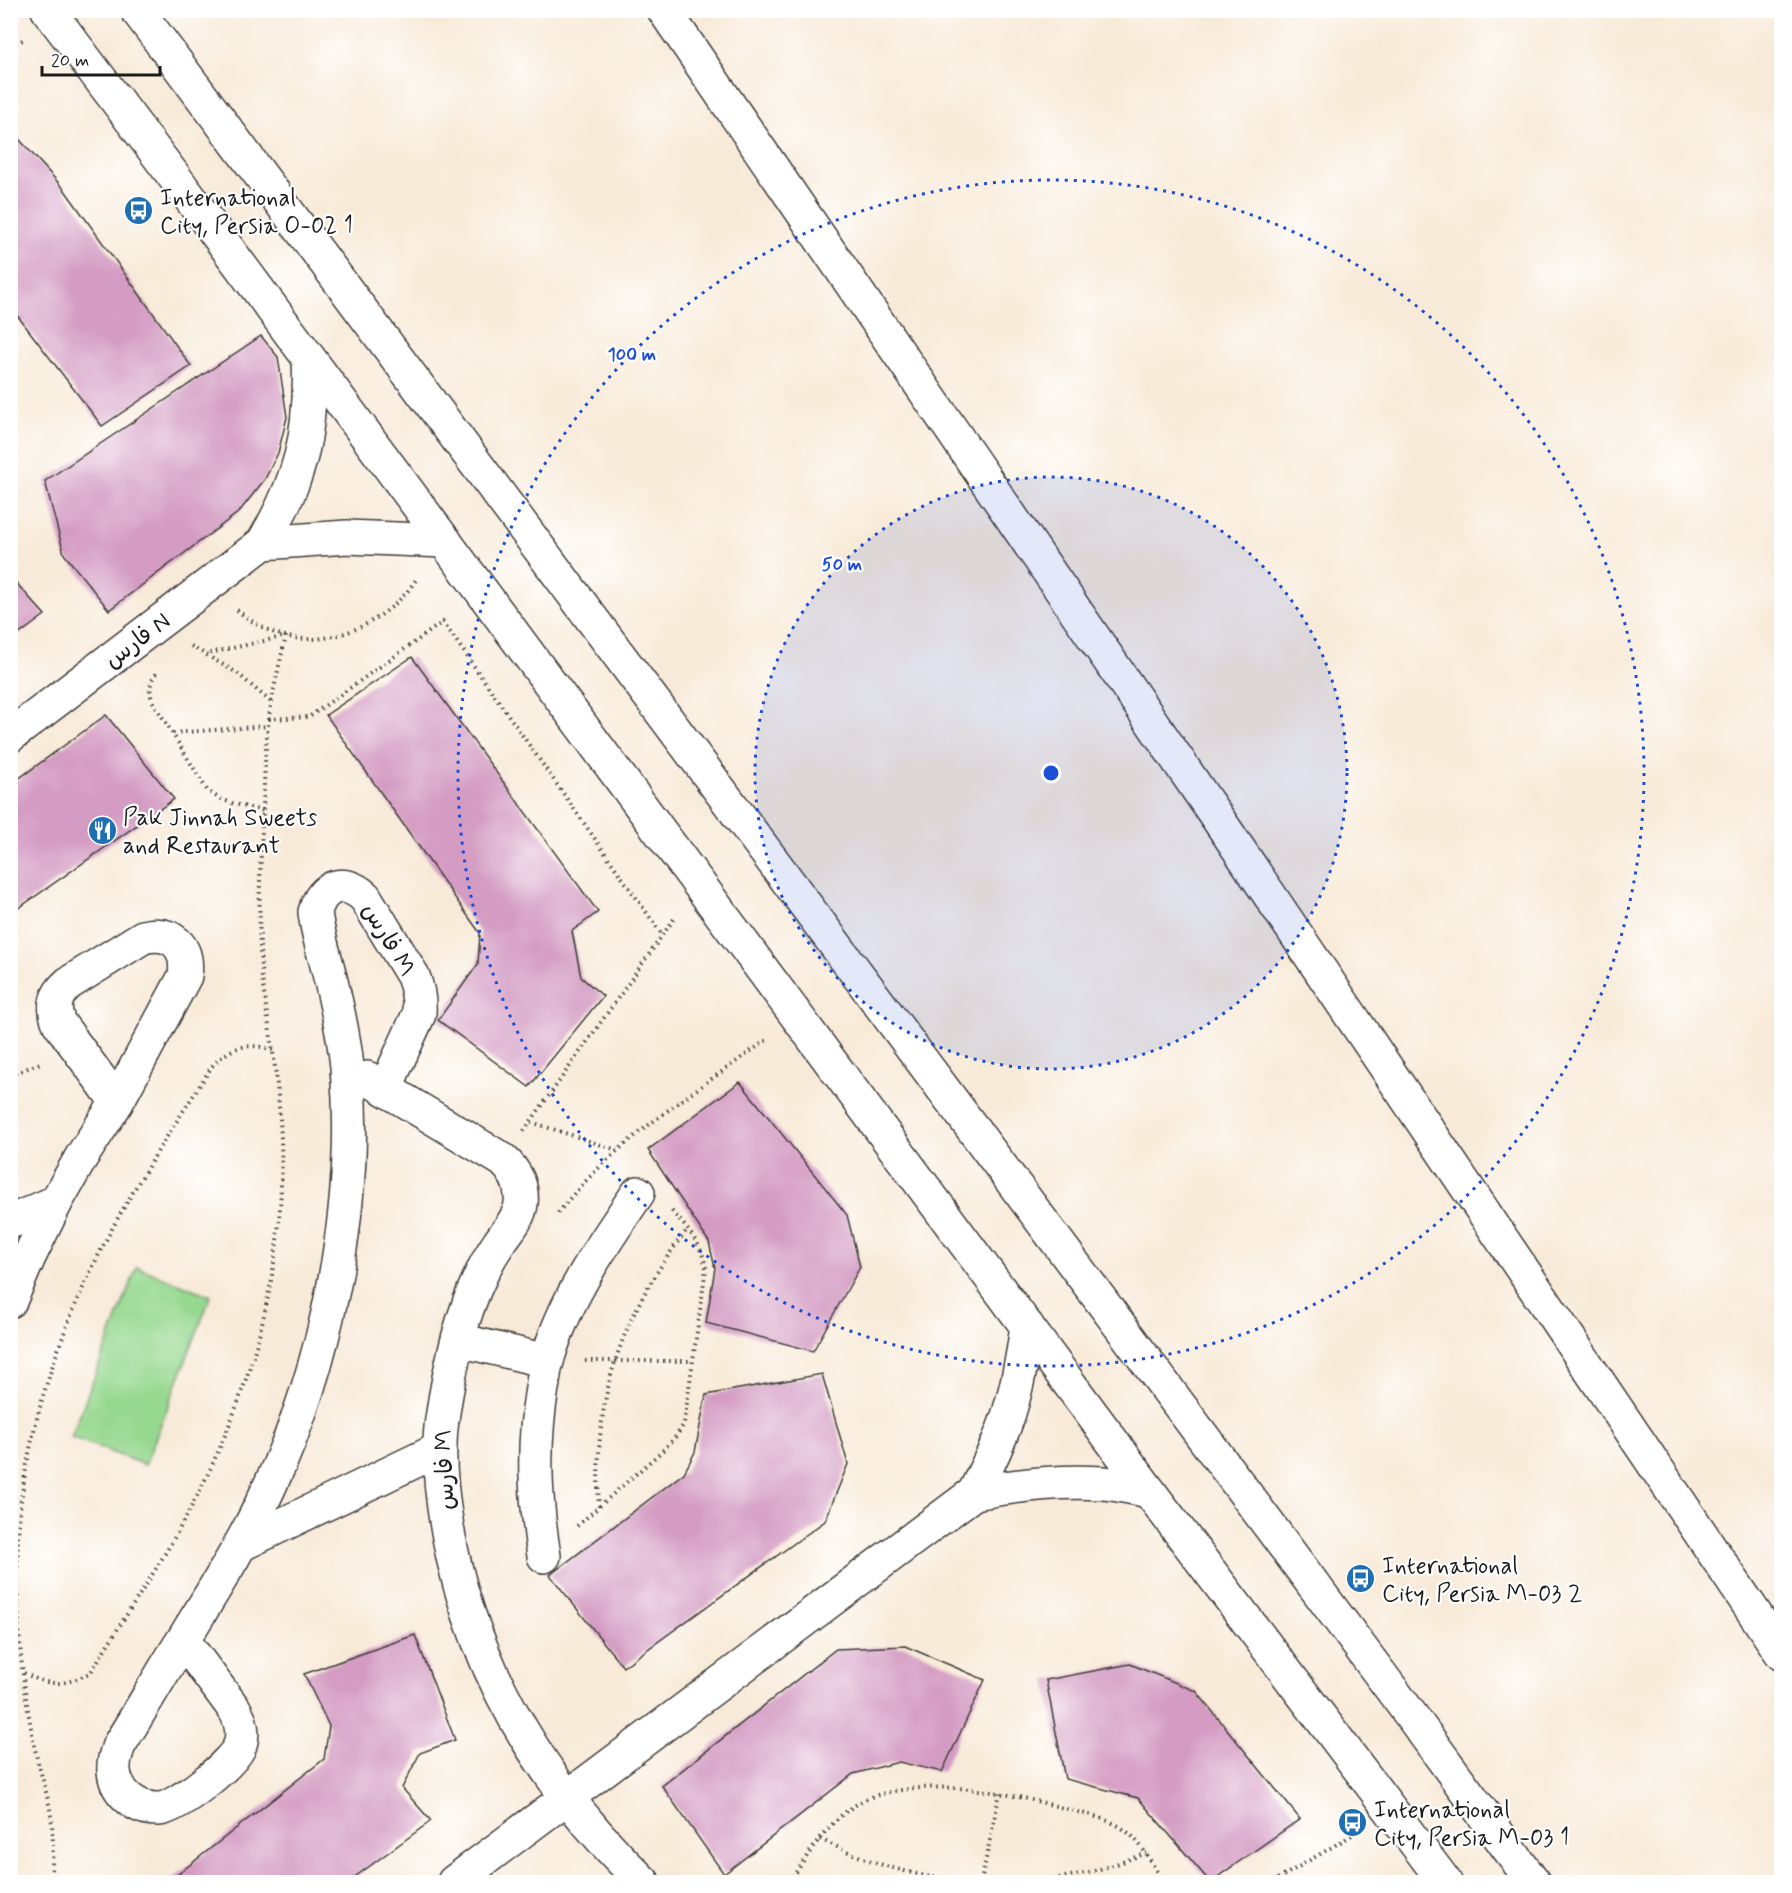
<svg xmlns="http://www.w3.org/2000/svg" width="1792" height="1893" font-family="Mynerve,'Playpen Sans Arabic',sans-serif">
<rect width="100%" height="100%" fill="#fff"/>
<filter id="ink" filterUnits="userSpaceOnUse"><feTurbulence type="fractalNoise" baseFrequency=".0167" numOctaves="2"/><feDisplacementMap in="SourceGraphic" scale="12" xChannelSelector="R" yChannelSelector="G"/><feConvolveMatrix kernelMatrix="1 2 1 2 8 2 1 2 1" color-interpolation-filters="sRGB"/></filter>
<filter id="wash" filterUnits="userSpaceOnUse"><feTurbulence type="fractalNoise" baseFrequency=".008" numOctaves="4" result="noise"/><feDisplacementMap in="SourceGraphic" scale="24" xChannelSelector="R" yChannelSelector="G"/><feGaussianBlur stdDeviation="1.35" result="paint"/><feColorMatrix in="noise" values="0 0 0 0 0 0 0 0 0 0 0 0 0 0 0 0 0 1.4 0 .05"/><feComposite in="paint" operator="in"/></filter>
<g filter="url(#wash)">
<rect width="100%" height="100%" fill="#f8ead8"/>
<polygon fill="#96d88f" stroke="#597a56" stroke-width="1.5" points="137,1267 211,1296 145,1465 71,1437"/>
<g id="blocks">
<g fill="#d49cc3">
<polygon points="10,129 64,189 191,366 102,426 10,306"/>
<polygon points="261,336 278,357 287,417 278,453 265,479 239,512 109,610 64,554 45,481"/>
<polygon points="10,576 45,615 10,641"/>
<polygon points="412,657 598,912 572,931 581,977 603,996 529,1087 438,1020 478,964 480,933 326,715"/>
<polygon points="106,715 174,799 10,914 10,785"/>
<polygon points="740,1082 847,1215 860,1267 813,1351 706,1323 715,1268 709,1242 648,1150"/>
<polygon points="822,1374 848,1464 825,1521 623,1667 550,1575 684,1473 695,1452 706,1395"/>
<polygon points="415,1635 455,1740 420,1753 402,1788 431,1821 348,1882 168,1882 324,1759 329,1726 304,1674"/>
<polygon points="905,1646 985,1680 942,1772 899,1762 853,1774 724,1874 662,1786 836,1649"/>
<polygon points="1130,1664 1196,1691 1300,1819 1210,1882 1138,1798 1065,1779 1046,1680"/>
</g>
</g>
</g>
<g filter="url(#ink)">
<use href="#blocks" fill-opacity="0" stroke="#3d3b38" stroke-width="1.5"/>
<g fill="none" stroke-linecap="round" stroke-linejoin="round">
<defs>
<g id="minor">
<polyline points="664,10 1227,832 1782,1654"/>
<polyline points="263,543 347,537 445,541"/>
<path d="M10,736L263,543C301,479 312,433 309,359"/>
<path d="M367,1078L503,1160C516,1172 523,1186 521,1204C519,1219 507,1231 499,1243C492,1253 486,1264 481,1275C460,1318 449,1371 442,1419C437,1454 441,1492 447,1527C471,1667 542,1784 643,1882"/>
<polyline points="10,1222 56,1202"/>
<path d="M10,1301L29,1257L56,1202L82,1156L117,1102L185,976C189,946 172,930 143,937L69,983C55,995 52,1006 59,1023L117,1102"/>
<polyline points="459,1340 547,1361"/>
<path d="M974,1493C1017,1485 1059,1480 1103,1483C1118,1484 1134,1488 1149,1491"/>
<polyline points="240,1545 440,1449"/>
<path d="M544,1556C535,1498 532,1447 542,1388C544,1379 544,1370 547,1361C564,1300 602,1245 638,1193"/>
<path d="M183,1640L235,1710C241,1721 244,1733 240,1745C235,1762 177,1808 159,1809C137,1810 116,1793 114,1771C113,1762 116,1753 119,1745C141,1710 161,1674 183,1640C213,1591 244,1543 268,1490C327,1365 359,1205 347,1067C344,1034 336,1001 328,969C323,950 317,931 315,912C322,885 344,878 365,897L413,976C418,989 420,1000 419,1014L385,1089"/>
<path d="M454,1882L974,1493C987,1467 1000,1441 1009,1413C1018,1384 1023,1356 1027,1326"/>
</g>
<g id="tertiary">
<polyline points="48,10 176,179 1149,1491 1445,1882"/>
<polyline points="137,10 1410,1714 1533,1882"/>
</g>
</defs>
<use href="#minor" stroke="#3d3b38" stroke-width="36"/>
<use href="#tertiary" stroke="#3d3b38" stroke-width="36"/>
<g stroke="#3d3b38" stroke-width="4" stroke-dasharray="1.5 4.5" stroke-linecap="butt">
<polyline points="10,45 25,39"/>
<path d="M237,610C250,621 268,632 285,636C333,649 392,619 417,578"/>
<polyline points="191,646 237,673 272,703"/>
<path d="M156,673C150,682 149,690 152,700L207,790C222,803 244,806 263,811"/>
<polyline points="269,719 309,717 443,622 663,936"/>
<polyline points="173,733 268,726"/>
<polyline points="10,1075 43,1062"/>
<polyline points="531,1122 617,1150"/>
<polyline points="524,1131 676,916"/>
<path d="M558,1213C614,1141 695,1092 768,1039"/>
<polyline points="585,1361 692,1361"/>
<path d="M599,1507C593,1398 620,1316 687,1230"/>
<path d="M577,1526L661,1452L674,1439L684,1424L706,1268C701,1241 687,1229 670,1209"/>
<path d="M24,1673C50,1687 65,1686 91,1672C119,1625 150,1581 177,1533C237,1428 277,1309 281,1188C283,1142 279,1097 273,1052C269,1023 263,995 261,966C258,921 260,876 262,830C264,796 264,761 268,727C271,697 279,666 286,636L206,654"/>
<path d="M820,1839C845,1851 870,1862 897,1869C964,1888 1041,1887 1107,1867C1120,1863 1133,1858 1146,1853"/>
<path d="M51,1882C52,1863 54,1843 52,1824C50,1799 40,1774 35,1749C27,1709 21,1668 19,1628C17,1586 16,1543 21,1501C34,1403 69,1306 117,1220C146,1167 180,1117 212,1066C231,1046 247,1042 273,1050"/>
<path d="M789,1882C811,1852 830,1816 865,1800C879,1793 894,1791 909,1789C964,1783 1015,1795 1067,1809C1087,1815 1109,1818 1126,1831C1143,1844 1152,1864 1163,1882"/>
<polyline points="981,1882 1000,1792"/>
<polyline points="1273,1882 1359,1831"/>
</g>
<use href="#minor" stroke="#fff" stroke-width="33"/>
<use href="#tertiary" stroke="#fff" stroke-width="33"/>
</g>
</g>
<circle cx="1051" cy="773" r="296" fill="#1d4ed8" fill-opacity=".12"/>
<g fill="none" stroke="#1d4ed8" stroke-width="3" stroke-dasharray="3 6">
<circle cx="1051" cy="773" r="296"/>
<circle cx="1051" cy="773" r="593"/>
</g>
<defs>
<symbol id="bus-disc" viewBox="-11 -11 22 22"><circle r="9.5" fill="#1f6fb2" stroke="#fff"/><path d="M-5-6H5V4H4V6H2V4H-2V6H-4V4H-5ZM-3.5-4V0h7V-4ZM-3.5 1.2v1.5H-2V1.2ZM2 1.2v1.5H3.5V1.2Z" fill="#fff"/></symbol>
<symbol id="restaurant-disc" viewBox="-11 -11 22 22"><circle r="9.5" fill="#1f6fb2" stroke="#fff"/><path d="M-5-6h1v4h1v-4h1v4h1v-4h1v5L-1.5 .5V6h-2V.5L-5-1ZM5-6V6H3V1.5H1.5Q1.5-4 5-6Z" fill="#fff"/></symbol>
</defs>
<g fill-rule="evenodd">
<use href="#bus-disc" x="122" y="194" width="33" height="33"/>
<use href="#restaurant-disc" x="86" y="814" width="33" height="33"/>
<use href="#bus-disc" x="1344" y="1562" width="33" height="33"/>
<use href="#bus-disc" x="1336" y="1806" width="33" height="33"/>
</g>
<g text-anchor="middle" stroke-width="4.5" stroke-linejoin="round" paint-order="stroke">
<g font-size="24" fill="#1c1c1c" stroke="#fff" text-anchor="start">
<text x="160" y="205">International<tspan x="160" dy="28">City, Persia O-02 1</tspan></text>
<text x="123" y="825">Pak Jinnah Sweets<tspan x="123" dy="28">and Restaurant</tspan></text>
<text x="1382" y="1573">International<tspan x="1382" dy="28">City, Persia M-03 2</tspan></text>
<text x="1374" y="1817">International<tspan x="1374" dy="28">City, Persia M-03 1</tspan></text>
</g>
<g font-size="24" fill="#1c1c1c" stroke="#fff">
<text transform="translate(137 640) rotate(-37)" y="8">فارس N</text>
<text transform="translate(389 939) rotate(59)" y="8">فارس M</text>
<text transform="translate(444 1470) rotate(-92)" y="8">فارس M</text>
</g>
</g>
<circle cx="1051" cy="773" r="9" fill="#1d4ed8" stroke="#fff" stroke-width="3"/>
<g font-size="18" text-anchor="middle" font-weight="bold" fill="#1d4ed8" stroke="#fff" stroke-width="4.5" stroke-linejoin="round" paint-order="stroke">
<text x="632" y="360">100 m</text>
<text x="842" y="570">50 m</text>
</g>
<rect width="1792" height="1893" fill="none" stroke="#fff" stroke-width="36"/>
<path d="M42 66v9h118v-9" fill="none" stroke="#1c1c1c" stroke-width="3"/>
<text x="51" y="66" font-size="18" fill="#1c1c1c" stroke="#ffffff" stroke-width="4.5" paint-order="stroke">20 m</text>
</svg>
